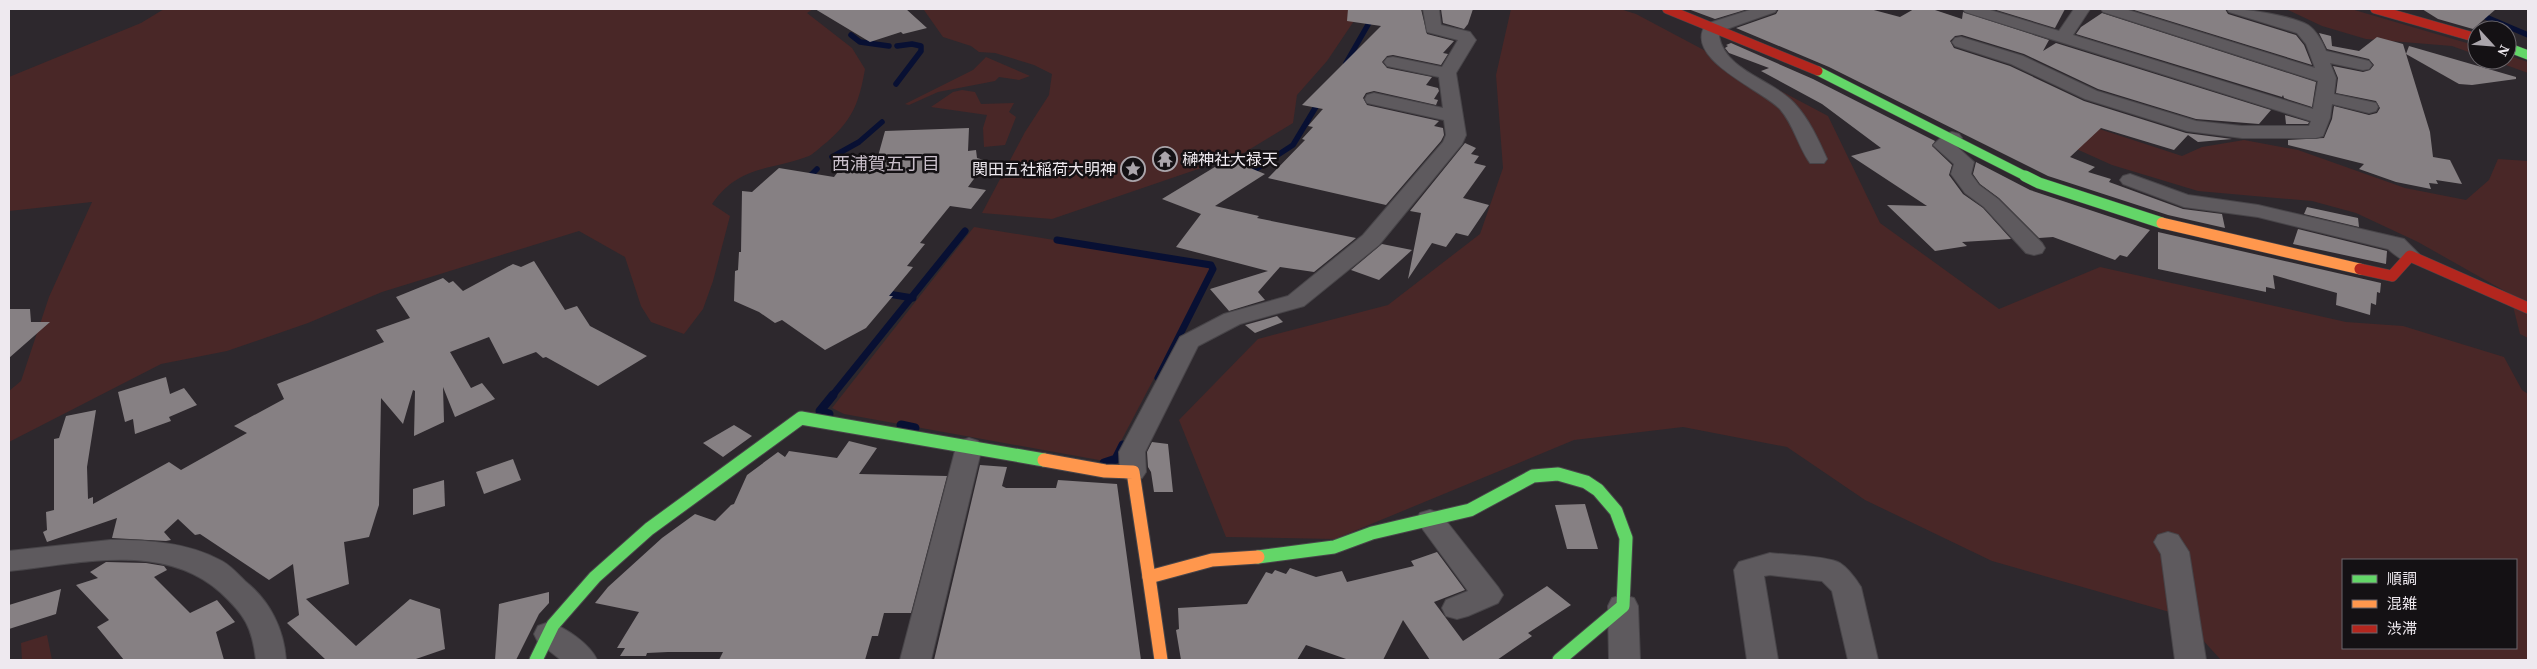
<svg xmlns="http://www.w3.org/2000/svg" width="2537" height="669" font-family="'Source Serif 4','Noto Sans JP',serif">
<rect width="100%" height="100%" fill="#2d282d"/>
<g fill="#492727" fill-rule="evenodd">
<path d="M164,9H813L807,13L852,48L865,69C859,103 853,119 827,142C821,146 815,153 809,156C769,171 739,165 712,204L730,216L713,281L703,309L684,334L651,322L641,306L625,257L579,231L382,292L308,323L227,351L161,364L9,442V391L21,381L49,297L92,202L9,211V77L141,23Z"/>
<polygon points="920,9 1362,9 1327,61 1297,95 1293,123 1242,154 1052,219 982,213 1025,132 1049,95 1052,74 1034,65 995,53 979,52 971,46 943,37 924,10"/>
<path d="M1511,9H1620L1636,14L1828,116L1880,223L1999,309L2100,267L2346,322L2403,326L2504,357L2522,390L2528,394V660H2221L2180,615L1992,561L1865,500L1787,447L1683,427L1574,440L1335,539L1226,537L1179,420L1258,339L1388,305L1480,234L1503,168L1496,75ZM2343,560H2516V648H2343Z"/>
<polygon points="2286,9 2351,9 2477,46 2477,55 2452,46 2366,39 2322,26"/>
<polygon points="2507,55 2528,62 2528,73 2492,60 2507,60"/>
<polygon points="986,57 1030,76 1019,80 999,77 995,81 938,92 909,105 905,104 973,70"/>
<polygon points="962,90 975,92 981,104 1014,103 1009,112 1016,117 1005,145 984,147 983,128 987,115 931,107 953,92"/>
<polygon points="2026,105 2182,156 2202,147 2244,140 2298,150 2405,188 2466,200 2489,180 2498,159 2528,161 2528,338 2520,334 2510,294 2418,242 2356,213 2312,201 2198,191 2112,165 1994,112"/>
<polygon points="974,227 1213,266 1110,462 844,414 832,408"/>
<polygon points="47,635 52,660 22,660 21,643"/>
</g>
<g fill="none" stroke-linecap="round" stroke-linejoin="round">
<g stroke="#081033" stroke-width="5.5">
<polyline points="2467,9 2528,35"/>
<polyline points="851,35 860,42 889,46"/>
<polyline points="1346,63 1377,9"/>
<polyline points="896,84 921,51 921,46 912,44 897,46"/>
<polyline points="832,157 859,142 882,122"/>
<polyline points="1247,175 1293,145 1320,100"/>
<polyline points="809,177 817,169"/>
</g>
<g stroke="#081033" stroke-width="7">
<polyline points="1057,240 1211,265 1213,269 1158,378"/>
<polyline points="882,293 913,298"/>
<polyline points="832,396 965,231"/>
</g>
<g stroke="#081033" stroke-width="9">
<polyline points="829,414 820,411 833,395"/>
<polyline points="901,425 915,428"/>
<polyline points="1104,463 1116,459 1123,445"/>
</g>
</g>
<g fill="#868083">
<polygon points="815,9 906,9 927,28 903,34 901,32 870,42"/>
<polygon points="1348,9 1421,9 1427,34 1454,41 1443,53 1448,54 1441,65 1393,55 1387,56 1382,62 1387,68 1432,77 1426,85 1438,88 1439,91 1434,99 1438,100 1436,105 1374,91 1366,93 1363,98 1367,105 1439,121 1434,126 1443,128 1444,135 1441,141 1386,205 1268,178 1305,140 1302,139 1313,127 1308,126 1322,110 1323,109 1302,105 1381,26 1347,21"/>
<polygon points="1441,9 1473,9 1468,24 1464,29 1443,23"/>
<polygon points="1688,9 1748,9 1715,19"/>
<polygon points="1779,9 1870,9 1900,17 1914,9 1932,9 1962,19 1963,12 2049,40 2043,51 2056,43 2271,110 2259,124 2196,119 2098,89 2024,54 1962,35 1955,36 1950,41 1954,48 2010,66 2084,101 2186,133 2232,139 2198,142 2188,135 2174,150 2101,128 2070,157 2095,167 2088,172 2111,179 2109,182 2183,209 2222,214 2225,228 2168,215 2048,176 1829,67 1736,28 1776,14"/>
<polygon points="1993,9 2065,9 2055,28"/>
<polygon points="2136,9 2225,9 2228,14 2296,35 2304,45 2312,65 2134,10"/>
<polygon points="2422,9 2496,9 2473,29 2438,19"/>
<polygon points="2102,13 2316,82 2312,107 2284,98 2283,95 2282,97 2076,34 2081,27"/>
<polygon points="2319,33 2331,36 2332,46 2359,51 2377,37 2403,44 2430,132 2433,157 2450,160 2462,184 2436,180 2438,184 2429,183 2431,189 2396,182 2359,169 2364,164 2288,145 2288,140 2324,138 2332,119 2334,106 2369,115 2377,113 2380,108 2376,101 2336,93 2338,78 2333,66 2363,72 2370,70 2374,65 2369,59 2327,49"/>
<polygon points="1731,43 1813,79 1935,141 1932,146 1952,165 1949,175 1963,194 1983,208 2011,239 1962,242 1967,246 1935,251 1887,205 1927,206 1851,156 1881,148 1822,104 1761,71 1769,68 1729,53 1725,48 1728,46 1726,45"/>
<polygon points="2409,46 2516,77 2516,79 2472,85 2459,84 2406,54"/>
<polygon points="2285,115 2309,122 2308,124 2286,124"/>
<polygon points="969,128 968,151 976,150 977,158 987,161 968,187 986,190 971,209 950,206 920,243 925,244 907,266 913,267 889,296 893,296 866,328 825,350 782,320 775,323 759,312 734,301 735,271 738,270 739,252 741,252 742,191 752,192 779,168 834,177 837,173 842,173 846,166 875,167 885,131"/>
<polygon points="1465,143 1476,148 1471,154 1479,156 1474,163 1486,166 1463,198 1489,205 1468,236 1456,233 1446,247 1432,243 1408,279 1421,213 1410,211"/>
<polygon points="1228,159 1265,174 1215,206 1259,216 1257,218 1356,238 1314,272 1280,267 1258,292 1265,300 1229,311 1210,289 1268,271 1176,247 1201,214 1162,199"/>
<polygon points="1976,162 2030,190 2150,230 2127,257 2120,255 2115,260 2053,237 2039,238 1999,198 1980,184 1973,174"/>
<polygon points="2307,207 2358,218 2359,227 2304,214"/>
<polygon points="2298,229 2387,251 2386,264 2293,244"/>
<polygon points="2158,232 2381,283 2380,293 2377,292 2376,305 2371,303 2370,315 2336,305 2337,293 2273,275 2275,289 2266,287 2266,292 2158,269"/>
<polygon points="1382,244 1412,250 1379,280 1351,270"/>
<polygon points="534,261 565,310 577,306 590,326 647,356 598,386 546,357 543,358 536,352 503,364 489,337 450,352 471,388 482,383 495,399 455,417 443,387 444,422 414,436 415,391 413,390 403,424 381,398 379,505 369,537 344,542 349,584 306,599 356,646 410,599 440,609 445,649 413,660 326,660 287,623 299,615 293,564 269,580 200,534 195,535 178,519 164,532 171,540 166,541 112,538 117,518 47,542 43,532 47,530 46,512 54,510 54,439 59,438 66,416 96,410 87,467 88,499 93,497 93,504 169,462 181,470 247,433 234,426 284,399 277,384 384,342 376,330 410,318 396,297 443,278 449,283 453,281 463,291 513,264 521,267"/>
<polygon points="9,309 30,309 31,322 50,322 9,358"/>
<polygon points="1277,316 1283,322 1255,333 1245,325"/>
<polygon points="166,377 170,394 184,388 197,405 169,417 171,421 135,434 133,419 125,422 118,392"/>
<polygon points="734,425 752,436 723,457 703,443"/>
<polygon points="849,441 877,448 859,474 947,476 911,613 884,613 878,636 872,636 865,660 719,660 723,652 668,652 647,653 646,656 620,656 625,648 617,648 639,612 595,603 608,587 662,538 695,514 715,521 731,505 734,504 747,475 778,452 785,457 789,451 837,458"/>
<polygon points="1152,442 1168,444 1173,492 1154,492 1151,472 1148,467 1147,452"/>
<polygon points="513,459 521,480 484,494 476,472"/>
<polygon points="980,465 1007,467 1002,486 1006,488 1056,488 1058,480 1117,484 1141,660 934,660"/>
<polygon points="444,480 445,506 413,515 413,489"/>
<polygon points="1585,504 1598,549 1567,549 1555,505"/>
<polygon points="1437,552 1465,590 1434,602 1463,641 1547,586 1571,605 1528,633 1532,636 1497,660 1430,660 1403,620 1383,660 1349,660 1306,645 1297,660 1181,660 1176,630 1179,629 1178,608 1247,604 1266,572 1272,574 1275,570 1286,574 1290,568 1316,577 1342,571 1347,582 1414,566 1411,561"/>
<polygon points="106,562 146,563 164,566 167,570 154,577 190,613 217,600 235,622 216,632 224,660 124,660 97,627 109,620 76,585 98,578 90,572"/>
<polygon points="61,589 56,614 9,629 9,605"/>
<polygon points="549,592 549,603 539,614 516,660 495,660 499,604"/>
</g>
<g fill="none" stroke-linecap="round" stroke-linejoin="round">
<defs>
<g id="street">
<polygon points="1423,9 1439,9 1441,25 1470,32 1476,40 1456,73 1466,135 1462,144 1379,245 1304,306 1240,324 1198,346 1145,452 1146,472 1142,478 1133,481 1124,478 1120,472 1119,452 1180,337 1224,314 1288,296 1363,235 1443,142 1446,135 1444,120 1367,103 1365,99 1367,95 1374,93 1443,108 1439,77 1387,66 1384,62 1387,58 1393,57 1442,67 1458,40 1427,32"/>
<path d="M1753,9H1777L1775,12L1724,30L1719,36C1725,71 1772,79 1794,103C1809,119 1818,139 1827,159L1824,163H1810C1798,146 1794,125 1780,109C1761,89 1682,59 1706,24Z"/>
<path d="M1963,9H1987L2059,31L2074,9H2090L2073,35L2313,109L2318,81L2103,12L2101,9H2125L2315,68L2306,44L2297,33L2229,12L2227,9C2245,8 2292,16 2308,25C2316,30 2323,43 2326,51L2369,61L2372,65L2369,69L2363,70L2330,63L2336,78L2334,94L2376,103L2378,107L2376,111L2369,113L2332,104L2330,118L2323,136L2316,138H2242L2187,131L2085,99L2011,64L1955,46L1952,42L1955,38L1961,37L2023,56L2097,91L2196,121L2242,126H2309L2311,121L1965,12Z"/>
<polygon points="1952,132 1959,134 1962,138 1955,145 1974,162 1971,174 1979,185 1998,199 2042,243 2045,248 2042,253 2034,255 2026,253 1984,207 1965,193 1951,174 1954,164 1933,145 1945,134"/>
<path d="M2130,174L2188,195L2258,205L2404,239L2421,256L2418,261C2404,264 2398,257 2388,249L2258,217L2184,207L2123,184L2120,180L2123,176Z"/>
<polygon points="969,438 978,441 982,447 931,660 900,660 956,447 960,441"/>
<polygon points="1430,510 1440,513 1498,587 1503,595 1498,603 1468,616 1457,619 1446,616 1442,608 1446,600 1468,591 1416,520 1420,513"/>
<polygon points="2168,532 2178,535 2189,552 2206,660 2175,660 2161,554 2154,542 2158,535"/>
<path d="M110,540C148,540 188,542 222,561C231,566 238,574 245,581C270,601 284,629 286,660H256C252,627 245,615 220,592C163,541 77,564 9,571V551Z"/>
<path d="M1770,553C1786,555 1828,556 1840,563C1848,568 1856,579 1861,587L1878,660H1848L1832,591L1822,581L1770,575L1764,576L1778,660H1747L1734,570L1739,562Z"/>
<polygon points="1623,595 1634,598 1638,606 1640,660 1609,660 1608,606 1612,598"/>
<path d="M549,622C566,628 590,644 597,660H561L538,642L534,634L538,626Z"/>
</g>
<g id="fast-far2">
<polyline points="2507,47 2528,55"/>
<polyline points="1818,71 2027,177"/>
</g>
<polyline id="fast-far1" points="2025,176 2039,183 2162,223"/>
<g id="fast">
<polyline points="1258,557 1334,547 1372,533 1470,510 1533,476 1558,474 1586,482 1598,490 1616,511 1626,538 1623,606 1559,660"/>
<polyline points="536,660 553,625 595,577 649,529 801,418 1044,460"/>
</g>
<polyline id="slow-far1" points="2162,223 2360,269"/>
<g id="slow">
<polyline points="1044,460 1105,471 1133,472 1149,577"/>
<polyline points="1161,660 1149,577 1212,560 1258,557"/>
</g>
<g id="jam-far1">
<polyline points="1667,9 1818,71"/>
<polyline points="2375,9 2477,38"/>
</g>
<polyline id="jam" points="2360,269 2392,276 2410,256 2528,308"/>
</defs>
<use href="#street" stroke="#484549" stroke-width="2"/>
<use href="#fast-far2" stroke="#484549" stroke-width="10"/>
<use href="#fast-far1" stroke="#484549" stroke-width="12"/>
<use href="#fast" stroke="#484549" stroke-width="15"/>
<use href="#slow-far1" stroke="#484549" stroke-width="12"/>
<use href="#slow" stroke="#484549" stroke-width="15"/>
<use href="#jam-far1" stroke="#484549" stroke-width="10"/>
<use href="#jam" stroke="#484549" stroke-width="12"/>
<use href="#street" fill="#5e5a5e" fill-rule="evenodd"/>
<use href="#fast-far2" stroke="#63d668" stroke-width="9"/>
<use href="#fast-far1" stroke="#63d668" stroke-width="11"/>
<use href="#fast" stroke="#63d668" stroke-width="13"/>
<use href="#slow-far1" stroke="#ff974d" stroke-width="11"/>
<use href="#slow" stroke="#ff974d" stroke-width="13"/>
<use href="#jam-far1" stroke="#b3261e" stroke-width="9"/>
<use href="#jam" stroke="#b3261e" stroke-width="11"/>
</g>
<defs>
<symbol id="temple-ring" viewBox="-11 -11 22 22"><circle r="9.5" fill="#141114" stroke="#aaa5ab" stroke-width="1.5"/><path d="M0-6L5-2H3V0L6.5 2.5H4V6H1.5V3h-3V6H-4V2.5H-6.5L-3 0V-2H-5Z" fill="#aaa5ab"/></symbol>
<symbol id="sight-ring" viewBox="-11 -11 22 22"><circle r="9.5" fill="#141114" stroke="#aaa5ab" stroke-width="1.5"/><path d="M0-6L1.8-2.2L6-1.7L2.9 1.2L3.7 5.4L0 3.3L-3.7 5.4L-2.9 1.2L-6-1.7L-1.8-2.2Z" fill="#aaa5ab"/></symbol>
</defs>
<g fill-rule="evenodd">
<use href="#temple-ring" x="1151" y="145" width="28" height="28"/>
<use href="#sight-ring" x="1119" y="155" width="28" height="28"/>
</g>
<g text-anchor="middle" stroke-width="5" stroke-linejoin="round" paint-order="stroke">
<g font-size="16" fill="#eee9ef" stroke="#141114" text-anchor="start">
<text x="1182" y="165">榊神社大禄天</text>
<text x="1116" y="175" text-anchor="end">関田五社稲荷大明神</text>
</g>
<g font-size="18" fill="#c9bfca" stroke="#141114">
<text x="886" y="170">西浦賀五丁目</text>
</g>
</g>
<rect width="2537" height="669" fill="none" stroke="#eee9ef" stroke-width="20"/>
<rect x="2342" y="559" width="175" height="90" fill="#141114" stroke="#6b676c"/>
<rect x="2352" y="575" width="25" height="8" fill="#63d668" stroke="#6b676c"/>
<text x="2387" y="584" font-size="15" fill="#eee9ef">順調</text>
<rect x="2352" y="600" width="25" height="8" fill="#ff974d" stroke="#6b676c"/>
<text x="2387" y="609" font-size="15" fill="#eee9ef">混雑</text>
<rect x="2352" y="625" width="25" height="8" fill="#b3261e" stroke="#6b676c"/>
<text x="2387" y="634" font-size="15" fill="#eee9ef">渋滞</text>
<g transform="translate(2492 45) rotate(116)"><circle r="24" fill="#141114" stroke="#6b676c"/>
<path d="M0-4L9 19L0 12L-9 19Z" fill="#aaa5ab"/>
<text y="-8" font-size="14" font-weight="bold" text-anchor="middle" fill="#eee9ef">N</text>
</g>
</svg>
